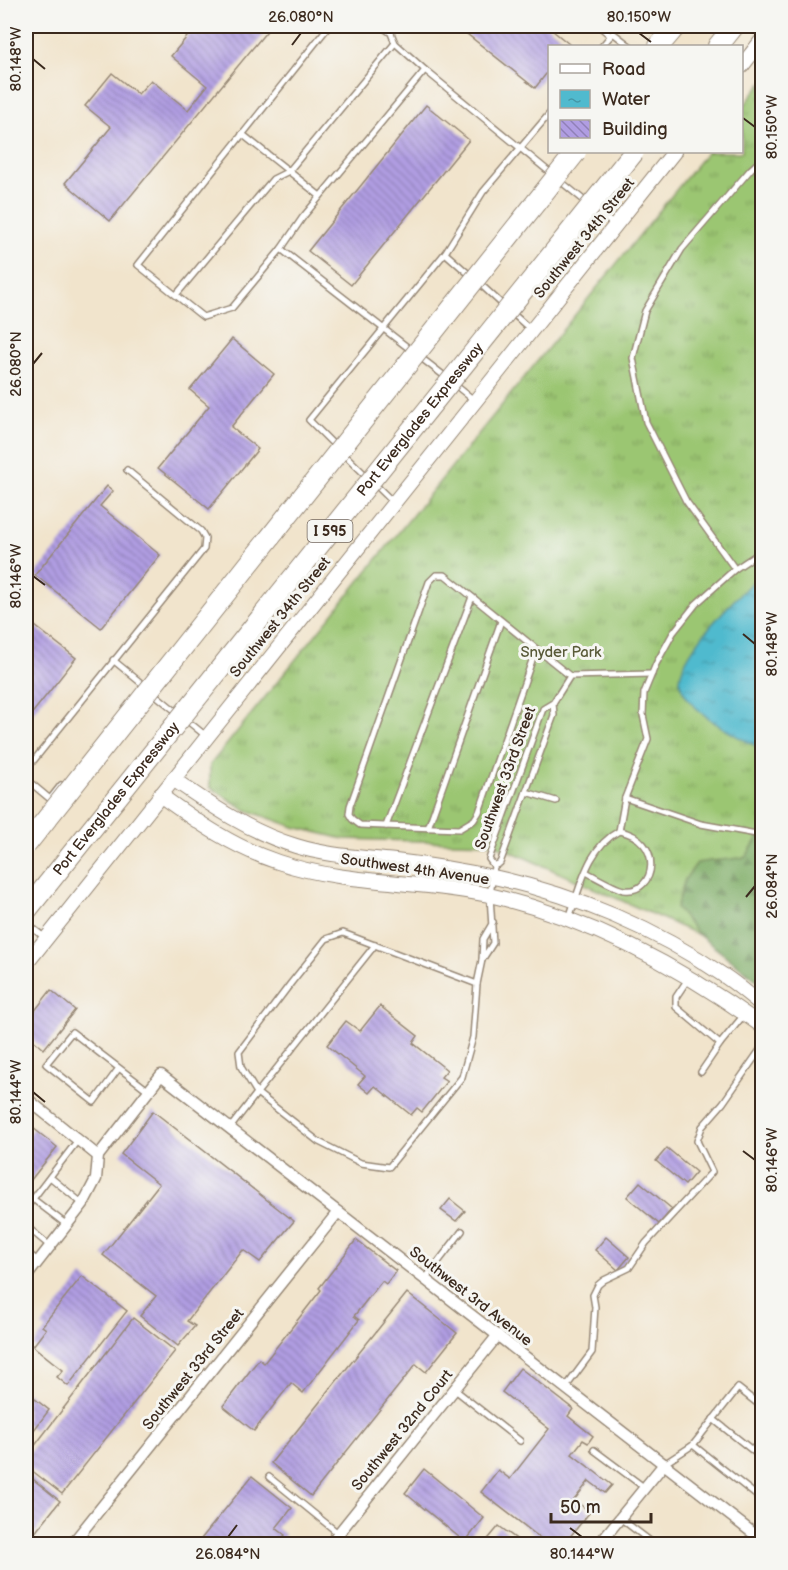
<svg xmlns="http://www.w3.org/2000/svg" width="788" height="1570" font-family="'Balsamiq Sans',sans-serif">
<defs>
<pattern id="grass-tufts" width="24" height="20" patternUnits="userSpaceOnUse" patternTransform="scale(1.5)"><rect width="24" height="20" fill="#9bc672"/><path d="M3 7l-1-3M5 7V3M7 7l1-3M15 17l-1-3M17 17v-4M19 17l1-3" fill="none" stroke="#80a15d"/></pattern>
<pattern id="forest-firs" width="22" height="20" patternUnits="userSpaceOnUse" patternTransform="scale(1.5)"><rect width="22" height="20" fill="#7cab64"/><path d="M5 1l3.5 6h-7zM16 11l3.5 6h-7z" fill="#678b52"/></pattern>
<pattern id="water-ripples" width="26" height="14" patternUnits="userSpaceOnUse" patternTransform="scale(1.5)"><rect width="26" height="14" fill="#50bace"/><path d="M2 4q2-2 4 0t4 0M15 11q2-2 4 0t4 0" fill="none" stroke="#4497a7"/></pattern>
<pattern id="building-back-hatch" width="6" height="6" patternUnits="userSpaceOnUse" patternTransform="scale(1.5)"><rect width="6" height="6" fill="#b09de2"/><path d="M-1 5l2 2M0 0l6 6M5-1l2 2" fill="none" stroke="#9080b7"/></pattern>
</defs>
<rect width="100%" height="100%" fill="#f6f6f2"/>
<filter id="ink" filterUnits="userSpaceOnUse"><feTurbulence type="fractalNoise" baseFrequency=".0167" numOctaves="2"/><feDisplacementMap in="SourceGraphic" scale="12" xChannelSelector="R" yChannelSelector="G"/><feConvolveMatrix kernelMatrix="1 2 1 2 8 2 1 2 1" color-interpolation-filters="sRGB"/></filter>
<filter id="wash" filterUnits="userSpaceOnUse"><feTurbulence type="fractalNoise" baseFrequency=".008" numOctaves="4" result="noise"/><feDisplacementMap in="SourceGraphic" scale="24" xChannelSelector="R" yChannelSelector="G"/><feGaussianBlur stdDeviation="1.35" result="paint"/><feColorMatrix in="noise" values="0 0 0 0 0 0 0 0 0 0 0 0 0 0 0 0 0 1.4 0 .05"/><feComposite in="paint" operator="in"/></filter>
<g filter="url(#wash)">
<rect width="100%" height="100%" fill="#f1e4cc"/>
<polygon fill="url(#grass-tufts)" stroke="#6b7848" stroke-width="1.5" points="762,83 762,984 699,935 492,843 344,839 294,827 244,809 210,787 210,765 707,152 742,152 742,108"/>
<path fill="url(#forest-firs)" stroke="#5c6a41" stroke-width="1.5" d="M762,831V984L699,935L676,908L685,879L697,863C714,860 730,860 746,857Z"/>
<path fill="url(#water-ripples)" stroke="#467276" stroke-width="1.5" d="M762,574V749C737,737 691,714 681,686C671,660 743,589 762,574Z"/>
<g id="blocks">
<g fill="url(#building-back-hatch)">
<polygon points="196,26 271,26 110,221 65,183 111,127 85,106 112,73 138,94 151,80 188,110 207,86 171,56"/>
<polygon points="457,26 547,26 569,44 567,46 550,46 550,69 535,88"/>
<polygon points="426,105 469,140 351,285 308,251"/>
<polygon points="232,339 274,374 231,427 258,449 209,509 158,468 209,406 190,390"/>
<polygon points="107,486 113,491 100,506 160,555 101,628 35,575"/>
<polygon points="26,619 76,658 26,721"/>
<polygon points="51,990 75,1010 44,1049 26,1034 26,1022"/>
<polygon points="380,1006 418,1036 413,1043 447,1070 441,1077 447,1081 422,1112 417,1108 411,1115 375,1086 369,1093 358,1084 365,1076 327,1045 346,1021 360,1031"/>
<polygon points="153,1111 294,1221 260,1262 243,1250 187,1321 195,1326 178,1346 140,1316 156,1296 103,1255 159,1184 121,1154"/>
<polygon points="33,1128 57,1147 26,1186 26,1138"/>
<polygon points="667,1148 696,1172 685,1185 656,1161"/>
<polygon points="640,1182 672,1209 659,1224 627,1197"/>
<polygon points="450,1199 465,1211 456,1221 441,1210"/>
<polygon points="606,1237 629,1257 618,1270 595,1250"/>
<polygon points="356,1240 396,1271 386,1284 382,1281 354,1316 359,1320 303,1393 291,1383 254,1431 223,1406 259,1359 264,1363 321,1290 319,1288"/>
<polygon points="82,1276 127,1311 68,1386 57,1377 63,1370 33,1346 46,1329 42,1326"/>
<polygon points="407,1293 457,1333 426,1372 416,1364 311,1496 271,1463"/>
<polygon points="133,1318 175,1351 62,1494 26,1466 26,1457"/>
<polygon points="520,1368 573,1409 568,1416 593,1436 588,1443 583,1440 572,1454 612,1485 605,1493 589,1481 574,1500 590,1512 564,1544 548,1544 481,1492 498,1470 510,1479 549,1429 502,1392"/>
<polygon points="26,1392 49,1410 34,1430 26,1423"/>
<polygon points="424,1469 484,1518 465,1542 405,1493"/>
<polygon points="29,1476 60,1501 26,1544 26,1481"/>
<polygon points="252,1476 292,1508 276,1528 285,1535 277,1544 197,1544"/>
<polygon points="499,1526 523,1544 484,1544"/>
<polygon points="391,1538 399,1544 386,1544"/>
</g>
</g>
</g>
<g filter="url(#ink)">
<use href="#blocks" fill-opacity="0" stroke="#968775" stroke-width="1.5"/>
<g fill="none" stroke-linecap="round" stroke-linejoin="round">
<defs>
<g id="service">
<polyline points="329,26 138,265 203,317 232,308 281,249 447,378"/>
<polyline points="381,26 391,33 395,43 425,70 614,225"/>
<polyline points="599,26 611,36"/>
<polyline points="602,46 613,33 630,46"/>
<polyline points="242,134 320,196"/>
<polyline points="281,249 303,217 425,70"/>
<polyline points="445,253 471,276"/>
<polyline points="478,282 504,306"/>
<polyline points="176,295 273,179 289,171 395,43"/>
<polyline points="511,312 531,330"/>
<polyline points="454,384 475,401"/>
<polyline points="336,447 309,420 445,253 483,192 550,113"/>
<polyline points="343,453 392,501"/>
<polyline points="735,569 686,501 646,422 633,358 645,311 682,249 751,169 762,159"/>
<polyline points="536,649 479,812 474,820 459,829 360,825 352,819 349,814 350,806 429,582 436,575 445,575 570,676"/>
<polyline points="113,660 206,736"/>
<polyline points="26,770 204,549 205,538 201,531 127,470"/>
<polyline points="26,779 50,799 61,785"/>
<polyline points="526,792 556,801"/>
<polyline points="625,798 701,824 762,835"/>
<polyline points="386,826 472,597"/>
<polyline points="428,828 501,621"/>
<polyline points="494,866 500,863 554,715 553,703"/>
<path d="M586,872C596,877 614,888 624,890C656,895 665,839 619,831"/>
<path d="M569,918C581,886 587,848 619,831L625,798L648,739L643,715L644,693L656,664L673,633L696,604L735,569L762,551"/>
<polyline points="493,922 483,939 482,960 493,943 490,896 494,866 489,859 543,709 553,703 570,676 652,674"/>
<polyline points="26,923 44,937"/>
<polyline points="375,945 257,1093 319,1142 361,1163 389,1167 462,1077 473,1037 477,984"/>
<polyline points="688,979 676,997 676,1007 720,1044 743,1016"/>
<polyline points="119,1068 94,1102 46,1064 72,1032 149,1091"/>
<polyline points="701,1072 720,1044"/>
<polyline points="230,1128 257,1093 241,1067 239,1052 291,983 326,939 343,933 477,984 482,960"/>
<polyline points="50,1177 83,1204"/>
<polyline points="33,1199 67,1225"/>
<polyline points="26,1208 78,1140"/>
<polyline points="26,1226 50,1246"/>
<polyline points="26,1252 38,1261"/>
<polyline points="425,1279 462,1231"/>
<polyline points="566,1387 592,1352 595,1307 593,1295 598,1285 604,1280 629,1268 646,1243 712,1172 697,1141 702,1127 723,1103 762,1047"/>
<polyline points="454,1389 520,1441"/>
<polyline points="713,1419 762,1458"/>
<polyline points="693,1445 762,1500"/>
<polyline points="594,1450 645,1488"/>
<polyline points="755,1452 762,1442"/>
<polyline points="664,1464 693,1445 738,1388 762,1407"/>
<polyline points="269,1477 338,1533"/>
<polyline points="620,1518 654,1544"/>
</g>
<g id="minor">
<polyline points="26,1098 98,1156"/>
<polyline points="26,1277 83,1204 96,1179 98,1156 161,1075 762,1540"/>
<polyline points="72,1544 338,1212"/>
<polyline points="330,1544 498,1335"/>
<polyline points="599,1544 664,1464"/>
</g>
<g id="tertiary">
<polyline points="742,66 762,40"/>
<path d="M173,779C212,806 250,832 296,846C328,856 362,857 395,861C430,865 464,871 498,878C577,896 656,929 723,975C737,984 749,995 762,1005"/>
<path d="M160,795C197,822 235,848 278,862C346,885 420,880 489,895C588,918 681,967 762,1026"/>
<polyline points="26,964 674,152"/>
</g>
<g id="motorway">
<polyline points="659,46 676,26"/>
<polyline points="718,46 734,26"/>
</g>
</defs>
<use href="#service" stroke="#968775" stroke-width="8"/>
<use href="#minor" stroke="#968775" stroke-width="13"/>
<use href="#tertiary" stroke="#968775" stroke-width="16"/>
<use href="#motorway" stroke="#968775" stroke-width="22"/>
<use href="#service" stroke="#fff" stroke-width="5"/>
<use href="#minor" stroke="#fff" stroke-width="10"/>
<use href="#tertiary" stroke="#fff" stroke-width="14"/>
<use href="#motorway" stroke="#fff" stroke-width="20"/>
<defs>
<g id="motorway-bridge">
<polyline points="26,845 576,152"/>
<path id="s1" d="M26,911L634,152"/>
</g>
</defs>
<use href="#motorway-bridge" stroke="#968775" stroke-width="22" stroke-linecap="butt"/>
<use href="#motorway-bridge" stroke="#fff" stroke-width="20"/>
</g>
</g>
<path fill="none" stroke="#3b2a1e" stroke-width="2" d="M639,33L651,42M292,45L301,33M33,59L45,69M743,118L755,127M33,364L42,353M33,576L45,585M743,634L755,644M746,897L755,886M33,1092L45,1102M743,1151L755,1160M570,1528L582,1537M228,1537L237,1525"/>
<g text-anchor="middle" stroke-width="6" stroke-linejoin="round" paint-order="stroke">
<rect fill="#f6f6f2" stroke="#73675e" stroke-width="1.5" x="307.5" y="520" width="45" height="22" rx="4.5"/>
<g font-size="14" font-weight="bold" fill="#3b2a1e">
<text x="330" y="536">I 595</text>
</g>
<g font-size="15" fill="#3b2a1e" stroke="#f6f6f2">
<text transform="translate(584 238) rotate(-51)" y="5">Southwest 34th Street</text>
<text dy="5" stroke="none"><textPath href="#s1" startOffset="630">Port Everglades Expressway</textPath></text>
<text transform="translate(280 617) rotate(-51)" y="5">Southwest 34th Street</text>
<text transform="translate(505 778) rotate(-70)" y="5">Southwest 33rd Street</text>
<text dy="5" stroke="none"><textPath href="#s1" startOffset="144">Port Everglades Expressway</textPath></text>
<text transform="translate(415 869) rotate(8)" y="5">Southwest 4th Avenue</text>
<text transform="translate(471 1296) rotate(38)" y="5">Southwest 3rd Avenue</text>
<text transform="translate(193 1369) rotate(-51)" y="5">Southwest 33rd Street</text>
<text transform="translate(402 1430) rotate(-51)" y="5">Southwest 32nd Court</text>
</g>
<g font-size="15" fill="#585937" stroke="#f6f6f2">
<text x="561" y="657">Snyder Park</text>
</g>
</g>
<rect width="788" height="1570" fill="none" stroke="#f6f6f2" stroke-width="66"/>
<rect x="548" y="45" width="195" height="108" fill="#f6f6f2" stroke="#aba49d" stroke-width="1.5"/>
<rect x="560" y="64" width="30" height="9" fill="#ffffff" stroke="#aba49d" stroke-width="1.5"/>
<text x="602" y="75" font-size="18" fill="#3b2a1e">Road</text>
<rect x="560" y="90" width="30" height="18" fill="url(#water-ripples)" stroke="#aba49d" stroke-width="1.5"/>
<text x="602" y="105" font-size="18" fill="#3b2a1e">Water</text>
<rect x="560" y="120" width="30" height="18" fill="url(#building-back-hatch)" stroke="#aba49d" stroke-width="1.5"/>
<text x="602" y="135" font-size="18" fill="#3b2a1e">Building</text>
<path d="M551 1513v9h100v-9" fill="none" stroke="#3b2a1e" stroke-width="3"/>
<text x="560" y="1513" font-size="18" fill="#3b2a1e" stroke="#f6f6f2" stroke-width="4.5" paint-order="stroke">50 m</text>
<rect x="33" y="33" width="722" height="1504" fill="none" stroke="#3b2a1e" stroke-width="2"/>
<g font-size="15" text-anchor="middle" fill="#3b2a1e">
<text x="301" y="22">26.080°N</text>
<text x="639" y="22">80.150°W</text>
<text transform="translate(16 59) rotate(-90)" y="5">80.148°W</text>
<text transform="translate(772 127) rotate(-90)" y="5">80.150°W</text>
<text transform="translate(16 364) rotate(-90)" y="5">26.080°N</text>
<text transform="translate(16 576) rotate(-90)" y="5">80.146°W</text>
<text transform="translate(772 644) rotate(-90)" y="5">80.148°W</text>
<text transform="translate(772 886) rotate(-90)" y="5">26.084°N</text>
<text transform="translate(16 1092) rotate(-90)" y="5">80.144°W</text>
<text transform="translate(772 1160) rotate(-90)" y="5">80.146°W</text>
<text x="228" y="1559">26.084°N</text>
<text x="582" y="1559">80.144°W</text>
</g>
</svg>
